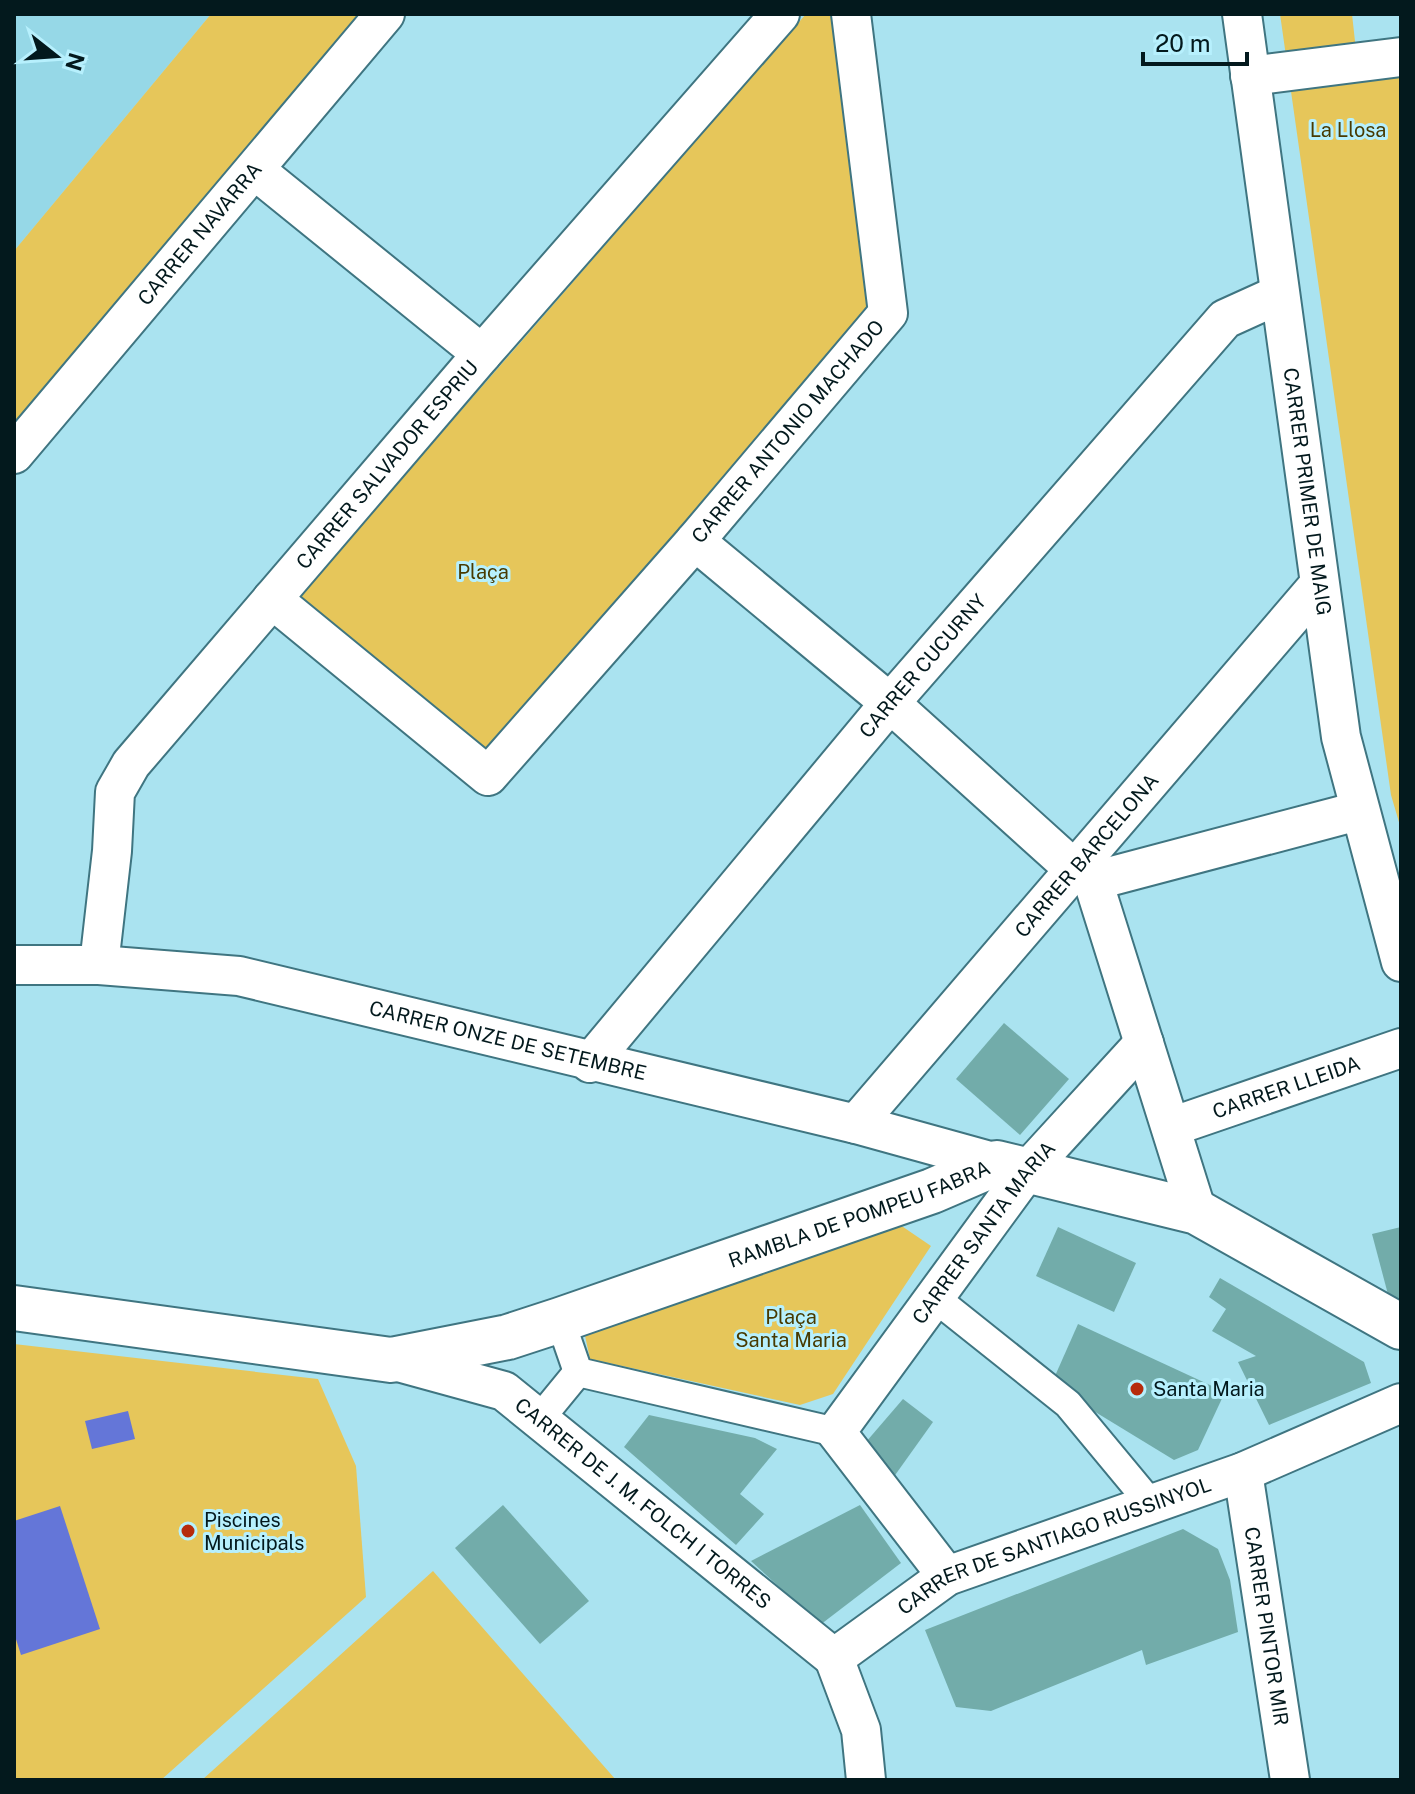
<svg xmlns="http://www.w3.org/2000/svg" width="1415" height="1794" font-family="'Public Sans',sans-serif">
<rect width="100%" height="100%" fill="#aae3f0"/>
<polygon fill="#96d8e7" points="14,14 211,14 14,251"/>
<g fill="#e6c65a">
<polygon points="211,14 365,14 14,430 14,251"/>
<polygon points="806,14 836,14 873,309 486,756 299,597"/>
<polygon points="1280,14 1352,14 1359,78 1401,75 1401,829 1391,795"/>
<polygon points="887,1216 931,1246 833,1394 800,1405 590,1359 584,1331"/>
<polygon points="14,1344 318,1379 356,1466 366,1597 161,1780 14,1780"/>
<polygon points="433,1571 616,1780 202,1780"/>
</g>
<g fill="#6476d8">
<polygon points="128,1411 135,1439 92,1449 85,1421"/>
<polygon points="60,1506 100,1629 21,1655 14,1633 14,1521"/>
</g>
<g fill="#72acaa">
<polygon points="1004,1023 1069,1079 1020,1135 956,1079"/>
<polygon points="1058,1227 1136,1263 1114,1312 1036,1276"/>
<polygon points="1401,1227 1401,1299 1390,1302 1372,1234"/>
<polygon points="1220,1278 1364,1362 1371,1383 1269,1425 1238,1362 1256,1356 1212,1331 1226,1309 1209,1297"/>
<polygon points="1078,1324 1225,1392 1198,1450 1174,1460 1051,1385"/>
<polygon points="903,1399 933,1422 893,1478 866,1442"/>
<polygon points="649,1415 755,1438 777,1449 740,1494 764,1514 736,1545 624,1447"/>
<polygon points="503,1505 589,1601 540,1644 455,1548"/>
<polygon points="860,1505 901,1563 820,1625 751,1561"/>
<polygon points="1183,1529 1218,1549 1230,1580 1238,1632 1146,1665 1142,1650 991,1711 956,1707 925,1630"/>
</g>
<g fill="none" stroke-linecap="round" stroke-linejoin="round">
<defs>
<g id="pedestrian">
<polyline points="935,1298 1068,1404 1151,1504"/>
<polyline points="560,1320 578,1372 836,1432"/>
<polyline points="537,1422 578,1372"/>
</g>
<g id="minor">
<path id="s1" d="M1242,14L1341,737L1401,962"/>
<polyline points="1250,76 1401,57"/>
<polyline points="255,170 482,354"/>
<path id="s2" d="M14,454L385,14"/>
<polyline points="695,541 890,703 1074,869 1093,881 1197,1212"/>
<path id="s3" d="M272,599L488,776L695,541L888,313L851,14"/>
<polyline points="1093,881 1358,811"/>
<path id="s4" d="M14,965H99L239,976L856,1124L997,1163"/>
<path id="s5" d="M99,965L112,851L115,792L131,764L482,354L780,14"/>
<path id="s6" d="M590,1063L890,703L1225,319L1278,295"/>
<path id="s7" d="M856,1124L1317,587"/>
<path id="s8" d="M1171,1127L1401,1048"/>
<path id="s9" d="M391,1360L504,1391L834,1658"/>
<path id="s10" d="M1243,1472L1290,1780"/>
<path id="s11" d="M947,1576L836,1432L1027,1171L1144,1043"/>
<path id="s12" d="M834,1658L947,1576L1243,1472L1401,1403"/>
<polyline points="834,1658 861,1730 866,1780"/>
</g>
<g id="tertiary">
<path id="s13" d="M14,1308L391,1360L508,1337L560,1320L932,1191L997,1163L1197,1212L1401,1327"/>
</g>
</defs>
<use href="#pedestrian" stroke="#3f7581" stroke-width="32"/>
<use href="#minor" stroke="#3f7581" stroke-width="42"/>
<use href="#tertiary" stroke="#3f7581" stroke-width="48"/>
<use href="#pedestrian" stroke="#fff" stroke-width="28"/>
<use href="#minor" stroke="#fff" stroke-width="38"/>
<use href="#tertiary" stroke="#fff" stroke-width="44"/>
</g>
<g fill="#b62b0c" stroke="#b7f0fd" stroke-width="3">
<circle cx="1137" cy="1389" r="8"/>
<circle cx="188" cy="1531" r="8"/>
</g>
<g text-anchor="middle" stroke-width="6" stroke-linejoin="round" paint-order="stroke">
<g font-size="20" fill="#483a01" stroke="#b7f0fd">
<text x="1348" y="137">La Llosa</text>
<text x="483" y="579">Plaça</text>
<text x="791" y="1324">Plaça<tspan x="791" dy="23">Santa Maria</tspan></text>
</g>
<g font-size="20" fill="#03191d" stroke="#b7f0fd">
<text dy="7" stroke="none"><textPath href="#s2" startOffset="288">CARRER NAVARRA</textPath></text>
<text dy="7" stroke="none"><textPath href="#s3" startOffset="736">CARRER ANTONIO MACHADO</textPath></text>
<text dy="7" stroke="none"><textPath href="#s5" startOffset="600">CARRER SALVADOR ESPRIU</textPath></text>
<text dy="7" stroke="none"><textPath href="#s1" startOffset="482">CARRER PRIMER DE MAIG</textPath></text>
<text dy="7" stroke="none"><textPath href="#s6" startOffset="518">CARRER CUCURNY</textPath></text>
<text dy="7" stroke="none"><textPath href="#s7" startOffset="354">CARRER BARCELONA</textPath></text>
<text dy="7" stroke="none"><textPath href="#s4" startOffset="502">CARRER ONZE DE SETEMBRE</textPath></text>
<text dy="7" stroke="none"><textPath href="#s8" startOffset="122">CARRER LLEIDA</textPath></text>
<text dy="7" stroke="none"><textPath href="#s13" startOffset="872">RAMBLA DE POMPEU FABRA</textPath></text>
<text dy="7" stroke="none"><textPath href="#s11" startOffset="430">CARRER SANTA MARIA</textPath></text>
<text dy="7" stroke="none"><textPath href="#s9" startOffset="296">CARRER DE J. M. FOLCH I TORRES</textPath></text>
<text dy="7" stroke="none"><textPath href="#s12" startOffset="250">CARRER DE SANTIAGO RUSSINYOL</textPath></text>
<text dy="7" stroke="none"><textPath href="#s10" startOffset="156">CARRER PINTOR MIR</textPath></text>
</g>
<g font-size="20" fill="#03191d" stroke="#b7f0fd" text-anchor="start">
<text x="1153" y="1396">Santa Maria</text>
<text x="204" y="1527">Piscines<tspan x="204" dy="23">Municipals</tspan></text>
</g>
</g>
<rect width="1415" height="1794" fill="none" stroke="#03191d" stroke-width="32"/>
<g transform="translate(56 56) rotate(107)" stroke="#b7f0fd" stroke-width="6" paint-order="stroke">
<path d="M0-6L14 30L0 20L-14 30Z" fill="#03191d"/>
<text y="-12" font-size="22" font-weight="bold" text-anchor="middle" fill="#03191d">N</text>
</g>
<path d="M1143 52v12h104v-12" fill="none" stroke="#03191d" stroke-width="4"/>
<text x="1155" y="52" font-size="24" fill="#03191d" stroke="#b7f0fd" stroke-width="6" paint-order="stroke">20 m</text>
</svg>
